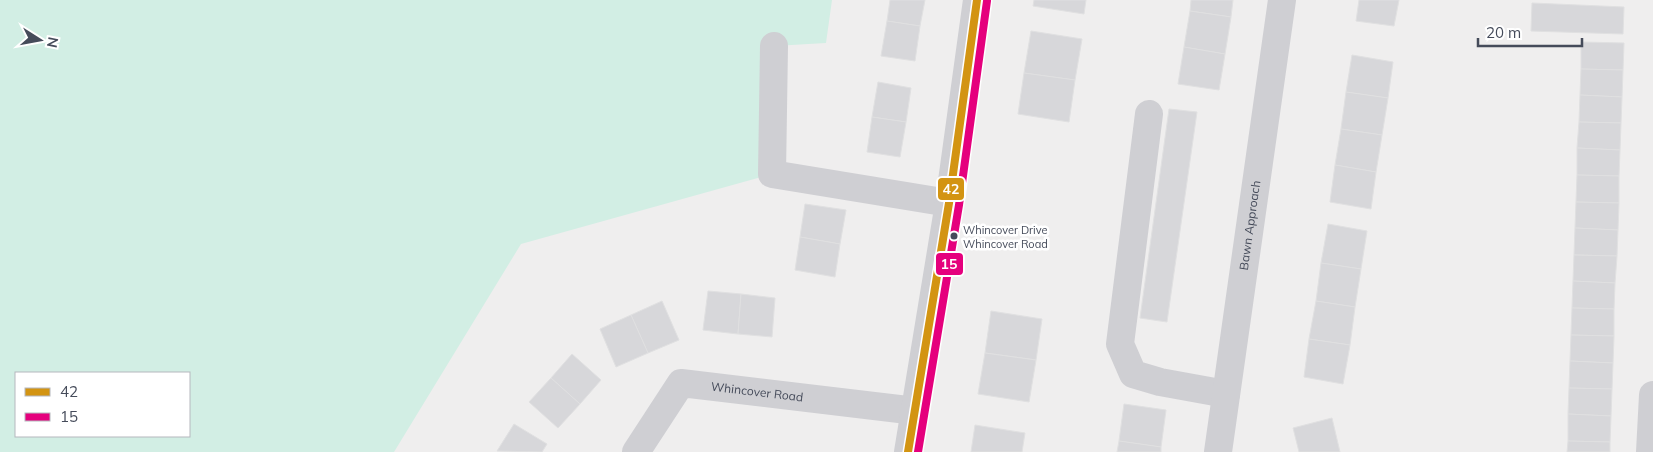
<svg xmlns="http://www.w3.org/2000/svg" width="1653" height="452" font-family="Mulish,sans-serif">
<rect width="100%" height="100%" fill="#efeeee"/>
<path fill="#d2eee4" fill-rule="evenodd" d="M0,0H832L826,43L774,46L772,174L521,244L394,452H0ZM16,373H189V436H16Z"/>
<g fill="#d7d7da" stroke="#e0e0e1">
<polygon points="890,0 925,0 920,26 887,21"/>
<polygon points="1034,0 1086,0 1084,14 1033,6"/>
<polygon points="1191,0 1233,0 1231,17 1190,11"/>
<polygon points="1359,0 1399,0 1394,26 1356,21"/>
<polygon points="1532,3 1624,7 1623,34 1531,31"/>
<polygon points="1190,11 1231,17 1225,54 1184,47"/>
<polygon points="887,21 920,26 915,61 881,56"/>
<polygon points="1031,31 1082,39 1075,80 1024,73"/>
<polygon points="1581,42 1624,43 1623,70 1581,69"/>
<polygon points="1184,47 1225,54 1219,90 1178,84"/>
<polygon points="1352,55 1393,62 1388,98 1346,92"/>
<polygon points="1581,69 1623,70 1622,97 1580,95"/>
<polygon points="1024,73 1075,80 1069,122 1018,114"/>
<polygon points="878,82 911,88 906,122 872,117"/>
<polygon points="1346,92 1388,98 1382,135 1341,129"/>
<polygon points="1580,95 1622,97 1621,123 1579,122"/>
<polygon points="1169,109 1197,112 1167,322 1140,318"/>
<polygon points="872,117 906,122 900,157 867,152"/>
<polygon points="1579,122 1621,123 1620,150 1577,148"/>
<polygon points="1341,129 1382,135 1376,172 1335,165"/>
<polygon points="1577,148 1620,150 1619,176 1577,175"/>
<polygon points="1335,165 1376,172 1371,209 1330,202"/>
<polygon points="1577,175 1619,176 1619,203 1576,202"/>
<polygon points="1576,202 1619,203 1618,230 1575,228"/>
<polygon points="805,204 846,210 840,244 800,237"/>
<polygon points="1328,224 1367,231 1361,269 1321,263"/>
<polygon points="1575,228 1618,230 1617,256 1574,255"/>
<polygon points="800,237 840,244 835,277 795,270"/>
<polygon points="1574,255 1617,256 1615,283 1573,281"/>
<polygon points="1321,263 1361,269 1355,307 1316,301"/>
<polygon points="1573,281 1615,283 1614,309 1572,308"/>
<polygon points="708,291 741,294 738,334 703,330"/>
<polygon points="741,294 775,298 772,337 738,334"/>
<polygon points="662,301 679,340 648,353 631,315"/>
<polygon points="1316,301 1355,307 1350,345 1309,339"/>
<polygon points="1572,308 1614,309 1614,336 1571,335"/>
<polygon points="991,311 1042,319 1036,360 985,353"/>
<polygon points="631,315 648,353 616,367 600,329"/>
<polygon points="1571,335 1614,336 1613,363 1570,361"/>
<polygon points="1309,339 1350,345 1343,384 1304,377"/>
<polygon points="985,353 1036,360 1029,402 978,394"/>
<polygon points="572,354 601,380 580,404 551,378"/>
<polygon points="1570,361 1613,363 1612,389 1569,388"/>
<polygon points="551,378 580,404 558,428 529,402"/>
<polygon points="1569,388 1612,389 1611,416 1568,414"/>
<polygon points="1124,404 1166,410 1161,447 1119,441"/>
<polygon points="1568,414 1611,416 1610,442 1568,441"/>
<polygon points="1332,418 1340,452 1299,452 1293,428"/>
<polygon points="514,424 547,444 542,452 497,451"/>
<polygon points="975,425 1025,433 1022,452 971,452"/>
<polygon points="1119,441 1161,447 1161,452 1117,452"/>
<polygon points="1568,441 1610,442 1610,452 1567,452"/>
</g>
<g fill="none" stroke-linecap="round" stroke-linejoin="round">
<g stroke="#cfcfd3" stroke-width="28">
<polyline points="774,46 772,174 949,203"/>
<polyline points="1149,114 1120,344 1133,374 1160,382 1226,394"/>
<path id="s1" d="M636,452L681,383L916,411"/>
<polyline points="908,452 949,203 977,0"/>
<path id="s2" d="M1218,452L1282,0"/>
<polyline points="1650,452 1653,395"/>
</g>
<defs>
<polyline id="bus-1" points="908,452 949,203 977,0"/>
<polyline id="bus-2" points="918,452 959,205 987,1"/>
</defs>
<use href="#bus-1" stroke="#fff" stroke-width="11"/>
<use href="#bus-2" stroke="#fff" stroke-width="11"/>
<use href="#bus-1" stroke="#d39412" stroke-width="8"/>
<use href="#bus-2" stroke="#e5007d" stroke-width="8"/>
</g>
<circle fill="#454b5a" stroke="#fff" stroke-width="2" cx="954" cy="236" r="4.5"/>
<g text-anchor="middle" stroke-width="5" stroke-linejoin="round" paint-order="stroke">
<g font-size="11" fill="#454b5a" stroke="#fff" text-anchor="start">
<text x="963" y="234">Whincover Drive<tspan x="963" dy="14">Whincover Road</tspan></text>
</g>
<g font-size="12" fill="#454b5a" stroke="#fff">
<text dy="4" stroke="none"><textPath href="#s2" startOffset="229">Bawn Approach</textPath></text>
<text dy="4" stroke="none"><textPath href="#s1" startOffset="159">Whincover Road</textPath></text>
</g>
</g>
<g stroke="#fff" stroke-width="2">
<rect x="937" y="177" width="28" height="24" rx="5" fill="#d39412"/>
<rect x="935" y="252" width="29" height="24" rx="5" fill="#e5007d"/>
</g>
<g font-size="14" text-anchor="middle" font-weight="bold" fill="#fff">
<text x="951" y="194">42</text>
<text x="949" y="269">15</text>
</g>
<rect x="15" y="372" width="175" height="65" fill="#ffffff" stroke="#b5b7bd"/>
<rect x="25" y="388" width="25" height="8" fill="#d39412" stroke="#b5b7bd"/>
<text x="60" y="397" font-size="15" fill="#454b5a">42</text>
<rect x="25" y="413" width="25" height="8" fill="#e5007d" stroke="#b5b7bd"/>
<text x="60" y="422" font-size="15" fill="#454b5a">15</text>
<g transform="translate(40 40) rotate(101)" stroke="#ffffff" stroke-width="4" paint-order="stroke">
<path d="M0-4L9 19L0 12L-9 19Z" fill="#454b5a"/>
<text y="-8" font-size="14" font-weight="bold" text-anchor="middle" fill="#454b5a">N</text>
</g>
<path d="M1478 38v8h104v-8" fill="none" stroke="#454b5a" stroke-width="2.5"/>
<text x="1486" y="38" font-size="15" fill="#454b5a" stroke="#ffffff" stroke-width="4" paint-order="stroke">20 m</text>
</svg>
